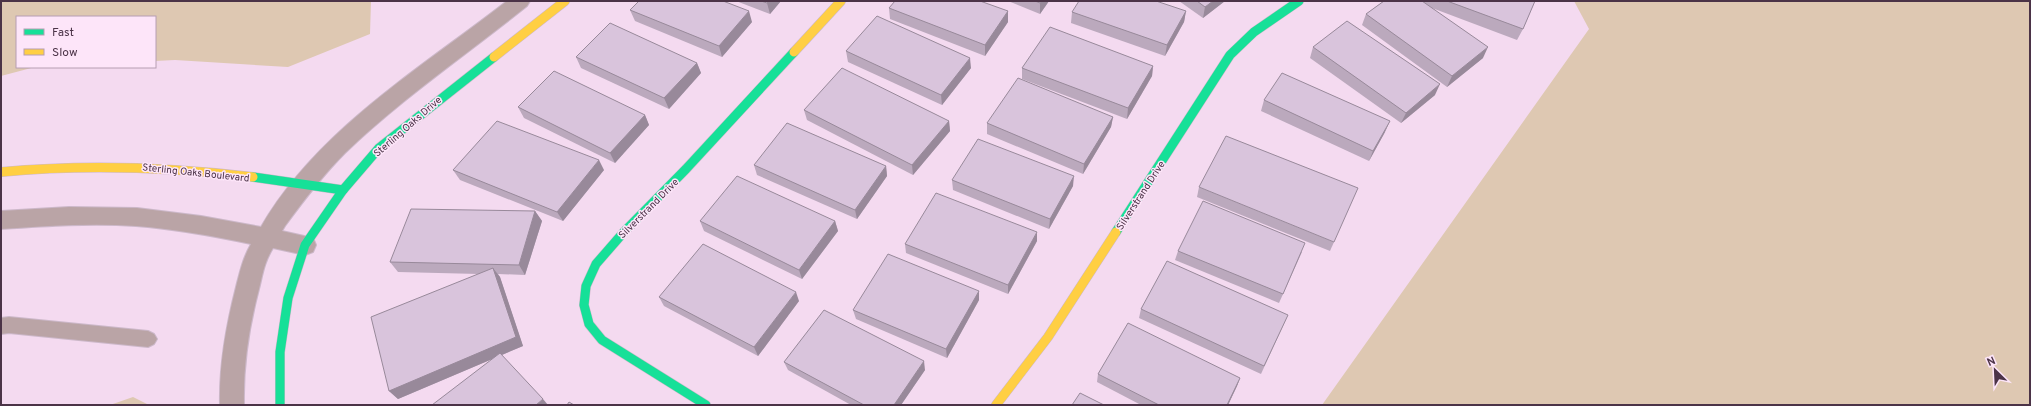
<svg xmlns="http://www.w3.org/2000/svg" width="2031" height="406" font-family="Overpass,sans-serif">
<rect width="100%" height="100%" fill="#f4daf0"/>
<g fill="#dec8b2">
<polygon points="1,1 371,1 370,34 288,67 175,60 155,61 155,17 17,17 17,67 35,67 1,76"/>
<polygon points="1574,1 2030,1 2030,405 1322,405 1589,29"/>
<polygon points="133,397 149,405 110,405"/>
</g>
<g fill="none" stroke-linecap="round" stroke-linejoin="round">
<defs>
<polygon id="lane" points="9,317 148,331 154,334 157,339 154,344 148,347 9,333 1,334 1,318"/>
<path id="street" d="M507,1H530L527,6C466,55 401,99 345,153C323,175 304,200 285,226L282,231L313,238L316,245L313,252L305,255L273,248C264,263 263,273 259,289C249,327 243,365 244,405H220C219,364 226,326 236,287C240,271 243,258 251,244C213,236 175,229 136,226C91,223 46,226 1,229V211L69,207L137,208L201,216L261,227C317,130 421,68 507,1Z"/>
<g id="fast">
<polyline points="253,177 343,190"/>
<polyline points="1116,232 1230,55 1254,32 1299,1"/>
<polyline points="280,405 280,352 288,298 305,245 343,190 379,148 494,57"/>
<polyline points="706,405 602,340 589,324 584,305 586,286 596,264 623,233 686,169 794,52"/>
</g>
<g id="slow">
<polyline points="794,52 841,1"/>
<polyline points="494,57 565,1"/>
<path d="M1,172C86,164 169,167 253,177"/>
<polyline points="996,405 1048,337 1116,232"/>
</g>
</defs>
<use href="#lane" stroke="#ccb8c9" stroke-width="2"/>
<use href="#street" stroke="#ccb8c9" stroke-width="2"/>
<use href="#fast" stroke="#ccb8c9" stroke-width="10"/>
<use href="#slow" stroke="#ccb8c9" stroke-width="10"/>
<use href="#lane" fill="#baa4a6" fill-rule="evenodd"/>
<use href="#street" fill="#baa4a6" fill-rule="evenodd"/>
<use href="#fast" stroke="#16e098" stroke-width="9"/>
<use href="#slow" stroke="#ffcf43" stroke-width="9"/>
</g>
<g fill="#bba9bd">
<polygon points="736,1 781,1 770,14"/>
<polygon points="1008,1 1049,1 1040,14"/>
<polygon points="1179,1 1225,1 1203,18"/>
<polygon points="1384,1 1535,1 1523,29 1517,40 1432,8 1483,58 1447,87 1362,25 1366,14"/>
<polygon points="889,8 1008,11 1008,22 985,56 890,19"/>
<polygon points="630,10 752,22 722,57 635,21"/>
<polygon points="1186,11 1184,22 1165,56 1071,23 1072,12"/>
<polygon points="1313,47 1435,95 1401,123 1310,58"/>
<polygon points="846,51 971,68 942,105 848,62"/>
<polygon points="576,57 697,63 701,73 669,109 581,68"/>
<polygon points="1153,66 1152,76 1127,119 1022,79 1022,68"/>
<polygon points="1264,100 1385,132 1369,161 1261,111"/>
<polygon points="518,107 645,115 649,125 615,163 524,118"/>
<polygon points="804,110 949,121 950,131 913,175 807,120"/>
<polygon points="1113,117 1111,127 1083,174 987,134 987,123"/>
<polygon points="754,165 886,166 887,176 857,219 757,175"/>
<polygon points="453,170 604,170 563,221 460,180"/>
<polygon points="952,180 1073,186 1049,229 953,190"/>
<polygon points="1199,187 1334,242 1330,251 1197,197"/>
<polygon points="535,211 542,221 525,275 498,274 500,277 523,346 398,399 389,391 479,274 398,272 390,262"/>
<polygon points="700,221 835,221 838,231 802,279 704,231"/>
<polygon points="1037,241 1008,294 906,253 905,244"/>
<polygon points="1178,251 1302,252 1279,303 1175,260"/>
<polygon points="979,291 979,300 947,358 856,319 853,310"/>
<polygon points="659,297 799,301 758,356 664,306"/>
<polygon points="1141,309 1288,315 1261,374 1139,318"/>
<polygon points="784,362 925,370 901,405 851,405 788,370"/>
<polygon points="1098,374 1240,378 1237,386 1228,405 1141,405 1097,382"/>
</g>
<g fill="#98899a">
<polygon points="769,1 781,1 770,14 767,3"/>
<polygon points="1041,1 1049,1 1040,14 1040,3"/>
<polygon points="1213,1 1225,1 1203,18 1205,7"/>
<polygon points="749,11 752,22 722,57 719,46"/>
<polygon points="1008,11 1008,22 985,56 985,45"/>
<polygon points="1186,11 1184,22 1165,56 1167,45"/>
<polygon points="1488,47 1483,58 1447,87 1452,76"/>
<polygon points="970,58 971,68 942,105 941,95"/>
<polygon points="697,63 701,73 669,109 664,98"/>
<polygon points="1153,66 1152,76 1127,119 1128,108"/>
<polygon points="1440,84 1435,95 1401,123 1406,113"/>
<polygon points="645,115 649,125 615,163 610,153"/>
<polygon points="1113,117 1111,127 1083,174 1084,164"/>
<polygon points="949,121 950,131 913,175 912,165"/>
<polygon points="1390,121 1385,132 1369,161 1373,151"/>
<polygon points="599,160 604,170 563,221 557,212"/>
<polygon points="886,166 887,176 857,219 855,210"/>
<polygon points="1074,176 1073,186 1049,229 1050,219"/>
<polygon points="535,211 542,221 525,275 519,265"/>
<polygon points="835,221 838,231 802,279 799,270"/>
<polygon points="1037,232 1037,241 1008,294 1008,285"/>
<polygon points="493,268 500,277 523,346 398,399 389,391"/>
<polygon points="979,291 979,300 947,358 946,349"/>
<polygon points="796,292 799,301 758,356 754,347"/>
<polygon points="924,361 925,370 901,405 894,405"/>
<polygon points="1240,378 1237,386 1228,405 1227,405"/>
<polygon points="543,399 548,405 536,405"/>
</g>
<g fill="#d9c4dc" stroke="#98899a">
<polygon points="639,1 723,1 749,11 719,46 630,10"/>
<polygon points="761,1 769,1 767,3"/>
<polygon points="895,1 980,1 1008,11 985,45 889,8"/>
<polygon points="1035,1 1041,1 1040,3"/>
<polygon points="1079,1 1156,1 1186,11 1167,45 1072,12"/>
<polygon points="1197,1 1213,1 1205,7"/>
<polygon points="1384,1 1422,1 1488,47 1452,76 1366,14"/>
<polygon points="1447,1 1535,1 1523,29"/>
<polygon points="877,16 970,58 941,95 846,51"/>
<polygon points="1347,21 1440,84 1406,113 1313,47"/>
<polygon points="610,23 697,63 664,98 576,57"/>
<polygon points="1050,27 1153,66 1128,108 1022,68"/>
<polygon points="842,68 949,121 912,165 804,110"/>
<polygon points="554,71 645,115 610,153 518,107"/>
<polygon points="1282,73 1390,121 1373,151 1264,100"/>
<polygon points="1018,78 1113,117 1084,164 987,123"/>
<polygon points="497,121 599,160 557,212 453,170"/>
<polygon points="787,123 886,166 855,210 754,165"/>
<polygon points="1226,136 1358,188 1334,242 1199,187"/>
<polygon points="978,139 1074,176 1050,219 952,180"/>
<polygon points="737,176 835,221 799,270 700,221"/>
<polygon points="936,193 1037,232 1008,285 905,244"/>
<polygon points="1203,201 1305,243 1283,294 1178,251"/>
<polygon points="411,209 535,211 519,265 390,262"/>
<polygon points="703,244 796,292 754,347 659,297"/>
<polygon points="888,254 979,291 946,349 853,310"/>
<polygon points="1167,261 1288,315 1264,366 1141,309"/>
<polygon points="493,268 516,337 389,391 371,317"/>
<polygon points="824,310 924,361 894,405 864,405 784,362"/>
<polygon points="1128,323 1240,378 1227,405 1159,405 1098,374"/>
<polygon points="500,353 543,399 536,405 432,405"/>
<polygon points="1080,393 1104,405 1072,405"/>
<polygon points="569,402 574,405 567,405"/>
</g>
<g text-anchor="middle" stroke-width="3" stroke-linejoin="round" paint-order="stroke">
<g font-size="10" fill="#4b3347" stroke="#fde5f9">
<text transform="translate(407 126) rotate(-41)" y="4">Sterling Oaks Drive</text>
<text transform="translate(196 172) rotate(6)" y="4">Sterling Oaks Boulevard</text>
<text transform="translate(1140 195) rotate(-57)" y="4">Silverstrand Drive</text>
<text transform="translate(648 208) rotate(-45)" y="4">Silverstrand Drive</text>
</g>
</g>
<rect width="2031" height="406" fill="none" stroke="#4b3347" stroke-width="4"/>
<rect x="16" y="16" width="140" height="52" fill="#fde5f9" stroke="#b69eb2"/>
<rect x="24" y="29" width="20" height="6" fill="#16e098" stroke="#b69eb2"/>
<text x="52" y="36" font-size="12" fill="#4b3347">Fast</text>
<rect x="24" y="49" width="20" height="6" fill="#ffcf43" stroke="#b69eb2"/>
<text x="52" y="56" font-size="12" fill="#4b3347">Slow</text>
<g transform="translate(1995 370) rotate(336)" stroke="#fde5f9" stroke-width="3" paint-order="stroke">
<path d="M0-3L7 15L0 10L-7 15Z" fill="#4b3347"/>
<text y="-6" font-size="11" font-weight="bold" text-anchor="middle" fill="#4b3347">N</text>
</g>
</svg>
